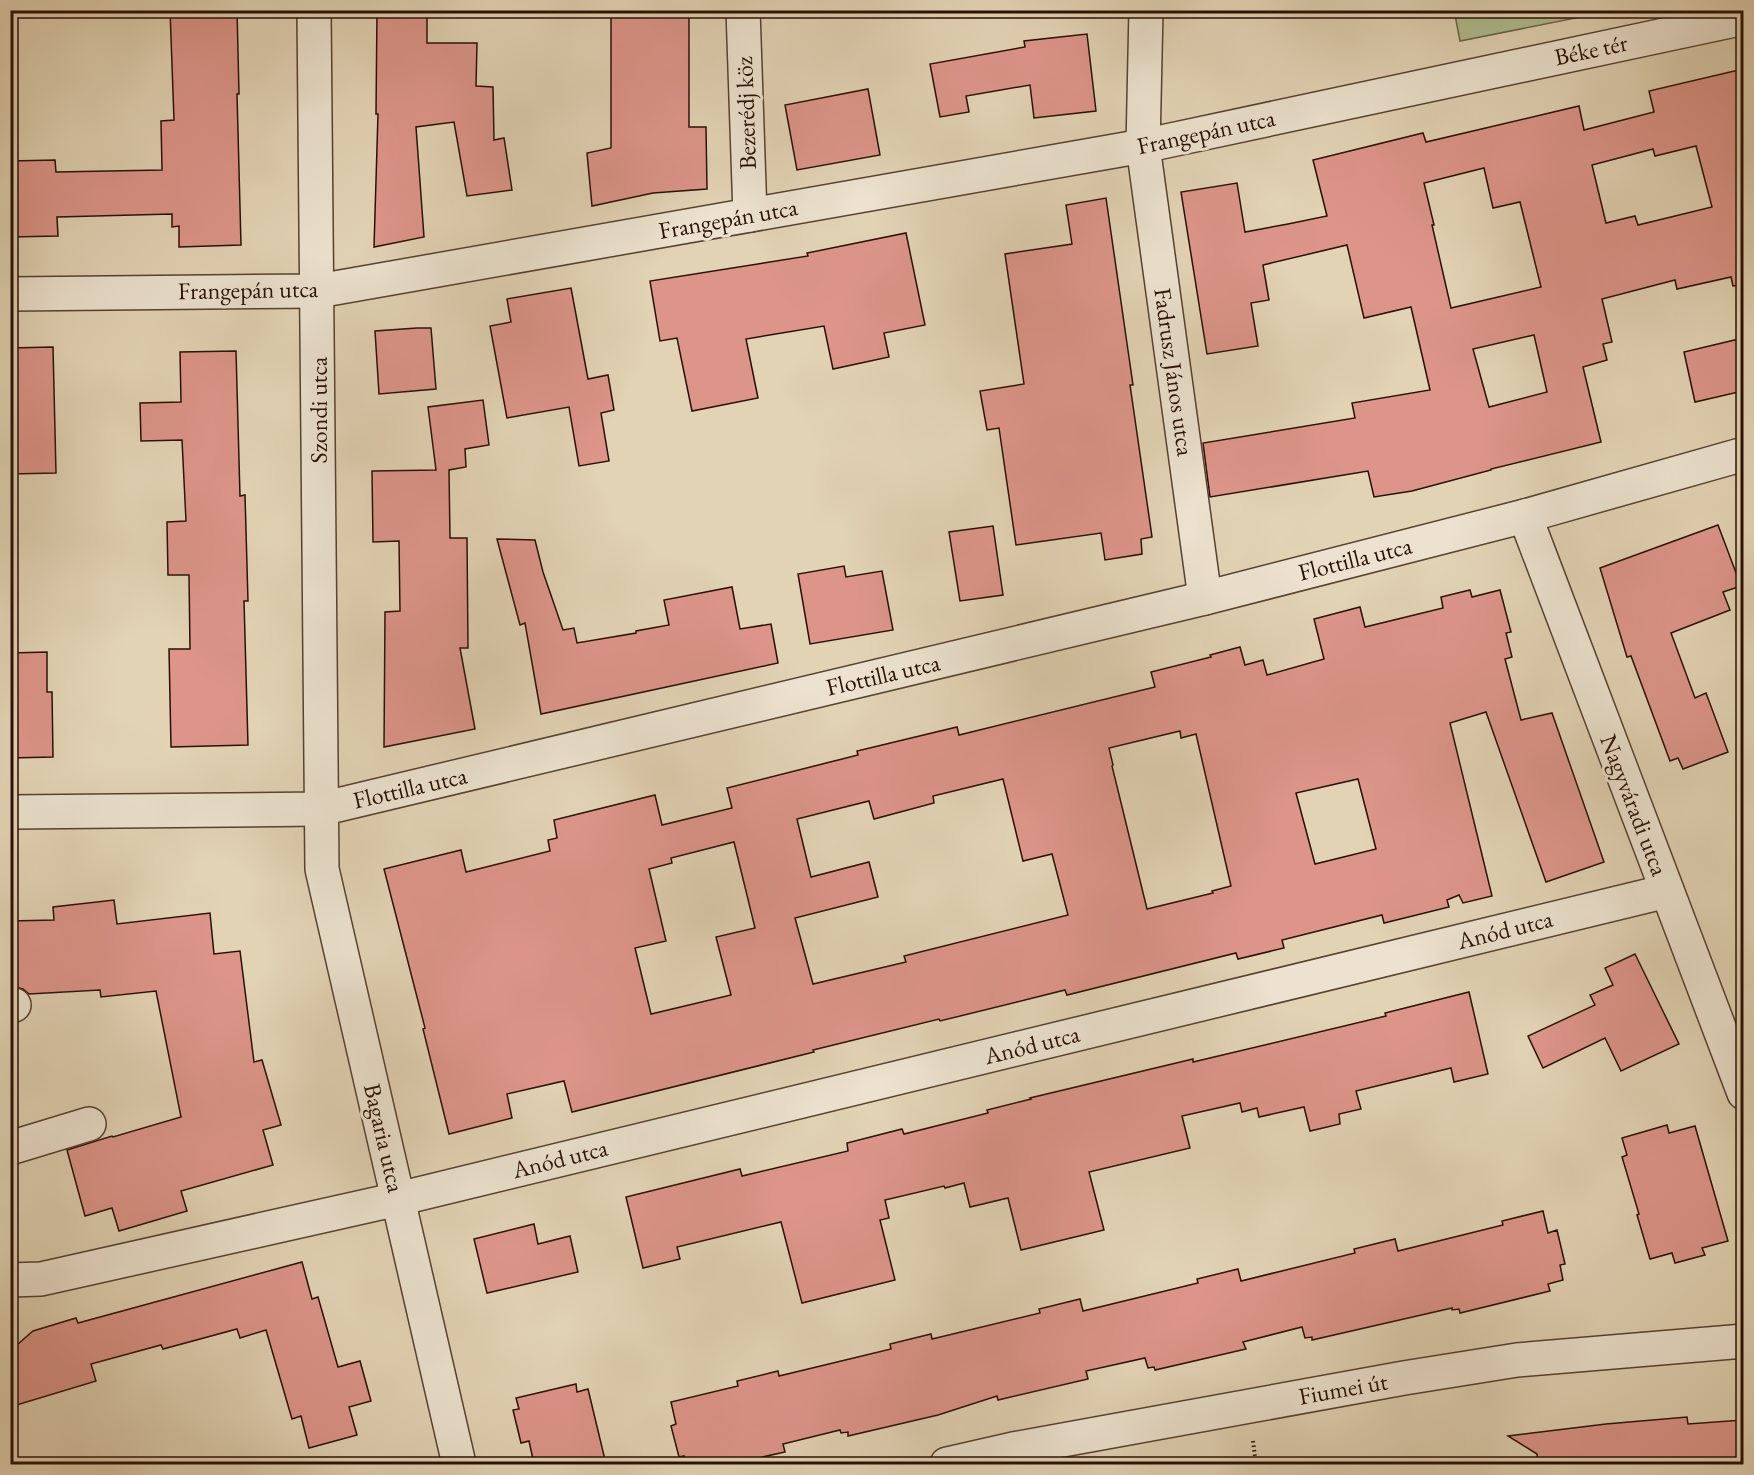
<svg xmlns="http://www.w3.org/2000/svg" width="1754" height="1475" font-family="'EB Garamond',serif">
<rect width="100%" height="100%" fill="#e2d3b5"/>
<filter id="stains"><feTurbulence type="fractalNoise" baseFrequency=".00333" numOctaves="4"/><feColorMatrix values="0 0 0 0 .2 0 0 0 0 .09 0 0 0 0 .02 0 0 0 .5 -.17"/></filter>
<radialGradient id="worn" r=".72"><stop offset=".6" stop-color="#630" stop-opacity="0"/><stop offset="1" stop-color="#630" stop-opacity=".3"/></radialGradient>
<polygon fill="#afbd90" stroke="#6c664a" stroke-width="1.5" points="1454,10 1611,10 1611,11 1460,41"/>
<g fill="#dd958a" stroke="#281004" stroke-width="1.5" fill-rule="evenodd">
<polygon points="170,10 237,10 239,94 237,94 241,245 179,247 179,226 172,227 172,214 57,217 58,236 10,237 10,161 55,160 56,172 162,170 161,121 174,120"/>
<polygon points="377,10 427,10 427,43 477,43 476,86 493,87 494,140 504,138 512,190 467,196 454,122 416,127 424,237 374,247 378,114 376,114"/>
<polygon points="611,10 689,10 689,127 706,127 707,189 653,193 592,206 587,153 611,148"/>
<polygon points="1087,34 1096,111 1034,118 1030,85 966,96 969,112 940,117 930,64 1025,47 1024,41"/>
<path d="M1743,69V285L1733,286L1731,277L1677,289L1675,280L1602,299L1612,342L1603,344L1607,360L1583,367L1601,442L1491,469V470L1412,491L1374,497L1368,471L1210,497L1203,443L1355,418L1352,403L1430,390L1411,307L1364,318L1347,245L1263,265L1269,300L1251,303L1258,346L1207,354L1181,192L1237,183L1245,232L1288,224L1327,216L1313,160L1423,133L1426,142L1579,106L1584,130L1654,112L1649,91ZM1696,146L1712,207L1638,225L1635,216L1606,223L1592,165L1653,149L1655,156ZM1484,168L1493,208L1520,202L1541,287L1451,308L1432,225H1434L1424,183ZM1534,335L1547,392L1489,407L1473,349Z"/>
<polygon points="868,89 880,155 797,170 785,105"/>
<polygon points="1106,198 1133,385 1130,385 1152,537 1141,539 1142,554 1105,560 1101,533 1016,545 999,428 987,430 980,391 1024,384 1005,254 1072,244 1066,205"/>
<polygon points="906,233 925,325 884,333 889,357 833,369 824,326 746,339 758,398 692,411 677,338 660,341 650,281 808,256 807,253"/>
<polygon points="571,288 588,379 608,375 614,410 601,413 609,461 579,466 569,407 507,418 490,326 511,322 507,299"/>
<polygon points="417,328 431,328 436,389 379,394 375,331"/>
<polygon points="1743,338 1743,391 1695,402 1684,352"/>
<polygon points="53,347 56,473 10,474 10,348"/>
<polygon points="236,351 240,496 245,495 248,601 244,601 248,745 171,747 169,649 190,649 189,575 168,575 167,522 186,521 182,440 141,441 140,403 181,402 180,352"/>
<polygon points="483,400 489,445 465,449 466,467 449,470 450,538 467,538 468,648 460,648 475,729 384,747 385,612 400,611 399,541 373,542 372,471 436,470 428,407"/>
<polygon points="1718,525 1741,586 1723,592 1730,610 1671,633 1695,698 1706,693 1728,752 1683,769 1678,758 1670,761 1631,656 1627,657 1600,568"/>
<polygon points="993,526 1003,595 960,601 949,532"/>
<polygon points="497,539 535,540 543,572 563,630 574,628 577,643 636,633 636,631 669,625 664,600 732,587 740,629 771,624 778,663 541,714 525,623 520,625"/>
<polygon points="844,566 846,577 882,571 893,630 810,644 798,574"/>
<path d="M1470,590L1472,597L1500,590L1511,632L1506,633L1512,657L1505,659L1521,720L1552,713L1604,862L1546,882L1486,712L1450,723L1492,896L1463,903L1459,895L1447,900L1449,907L1384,923L1382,915L1282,940L1284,948L1238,959L1236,953L1067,995L1065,990L940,1021L939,1019L813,1050L814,1052L572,1112L564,1081L507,1094L512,1118L449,1134L423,1029L425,1028L384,869L461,850L466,872L550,851L548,840L557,838L554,820L655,795L662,825L732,808L727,788L858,755L857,751L957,727L959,735L1155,687L1151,672L1211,657L1210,655L1240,647L1245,665L1263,660L1267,675L1324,659L1314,619L1360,607L1365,627L1443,608L1441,597ZM1180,731L1181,738L1196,734L1231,886L1212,891L1213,893L1147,909L1112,766L1113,765L1109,748ZM1003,779L1023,861L1052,854L1068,915L904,956L906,962L813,984L795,918L878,897L869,862L811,877L797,819L869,801L874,819L934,803L933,796ZM1358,779L1376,849L1315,864L1296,793ZM734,842L755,928L716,937L731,995L651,1014L635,948L666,941L649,869L672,863L671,858Z"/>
<polygon points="47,652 47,692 52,692 53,757 10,758 10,653"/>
<polygon points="114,900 117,924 210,913 214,954 240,951 254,1062 262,1060 281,1125 263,1130 273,1165 181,1191 187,1211 119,1231 112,1208 85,1216 67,1150 112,1136 113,1137 181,1117 156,991 101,997 100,990 29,994 23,989 10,986 10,921 54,920 53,907"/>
<polygon points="1635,954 1679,1044 1621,1071 1605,1038 1543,1068 1528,1036 1595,1005 1590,995 1613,985 1605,968"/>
<polygon points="1469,992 1488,1074 1454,1082 1451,1068 1356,1091 1361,1109 1339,1114 1340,1124 1310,1131 1304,1107 1259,1117 1257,1108 1242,1112 1240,1103 1182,1116 1190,1148 1089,1172 1104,1230 1021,1250 1008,1198 970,1207 964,1183 945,1188 944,1186 885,1200 889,1218 880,1220 895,1280 802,1303 781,1222 677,1247 680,1259 643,1268 626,1197 740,1169 742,1176 848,1151 847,1143 902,1129 904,1134 988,1113 987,1110 1031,1099 1030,1098 1193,1059 1193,1062 1386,1016 1385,1013"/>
<polygon points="1667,1125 1669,1133 1695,1126 1728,1241 1702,1248 1705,1255 1675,1263 1672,1253 1650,1259 1637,1215 1639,1214 1622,1157 1627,1155 1622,1138"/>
<polygon points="1543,1211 1548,1233 1557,1230 1565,1264 1560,1265 1563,1280 1548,1284 1550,1291 1460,1313 1459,1309 1452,1310 1452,1308 1312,1340 1312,1337 1305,1338 1302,1327 1243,1342 1246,1349 1155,1370 1154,1367 1148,1368 1145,1358 1086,1371 1088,1379 998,1400 997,1396 938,1415 848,1436 848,1432 841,1433 840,1430 783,1444 785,1452 731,1464 686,1464 684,1456 679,1457 671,1426 676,1424 671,1402 738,1386 737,1381 778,1371 779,1376 891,1349 890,1344 931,1334 932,1339 1040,1313 1039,1309 1080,1299 1083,1311 1198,1283 1197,1279 1238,1269 1241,1281 1355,1253 1354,1249 1395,1239 1398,1251 1503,1225 1502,1221"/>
<polygon points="534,1224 538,1244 570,1236 578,1272 487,1293 474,1239"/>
<polygon points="302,1262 312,1299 318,1297 338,1367 360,1361 371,1401 349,1407 357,1435 309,1448 301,1416 292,1419 266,1330 240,1338 237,1329 163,1349 161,1345 91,1364 96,1381 10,1407 10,1351 33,1331 76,1318 78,1323"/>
<polygon points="576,1384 577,1392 588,1389 606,1464 534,1464 529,1441 521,1443 513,1410 519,1409 516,1398"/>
<polygon points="1687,1417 1688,1424 1743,1420 1743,1464 1538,1464 1537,1454 1508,1436 1606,1424"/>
</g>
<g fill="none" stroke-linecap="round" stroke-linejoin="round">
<defs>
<g id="minor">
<polyline points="314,10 322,869 459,1464"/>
<polyline points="743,10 750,215"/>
<polyline points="1146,10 1143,146 1205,598"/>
<polyline points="10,294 318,291 1143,146 1744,18"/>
<polyline points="1525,516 1744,1093"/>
<polyline points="10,812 321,809 1205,598 1525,516 1744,454"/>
<polyline points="10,1005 14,1005"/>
<polyline points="10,1148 89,1124"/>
<polyline points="10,1280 41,1279 398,1199 1667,891"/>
<polyline points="947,1464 1013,1449 1404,1378 1517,1360 1744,1341"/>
</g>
</defs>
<use href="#minor" stroke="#564130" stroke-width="36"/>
<polyline stroke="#281004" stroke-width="4" stroke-dasharray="1.5 3" stroke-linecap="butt" points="1253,1441 1256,1464"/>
<use href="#minor" stroke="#ece2cf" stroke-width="33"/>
</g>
<g text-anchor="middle" stroke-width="6" stroke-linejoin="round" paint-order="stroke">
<g font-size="24" fill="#281004" stroke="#ece2cf">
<text transform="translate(1591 50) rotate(-12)" y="8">Béke tér</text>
<text transform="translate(746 113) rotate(-92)" y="8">Bezerédj köz</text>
<text transform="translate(1206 132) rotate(-12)" y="8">Frangepán utca</text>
<text transform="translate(728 219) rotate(-10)" y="8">Frangepán utca</text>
<text transform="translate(248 290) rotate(-1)" y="8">Frangepán utca</text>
<text transform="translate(1174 372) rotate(82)" y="8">Fadrusz János utca</text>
<text transform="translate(319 410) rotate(-90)" y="8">Szondi utca</text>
<text transform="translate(1355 559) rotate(-14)" y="8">Flottilla utca</text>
<text transform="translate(883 675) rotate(-13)" y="8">Flottilla utca</text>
<text transform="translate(410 788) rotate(-13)" y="8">Flottilla utca</text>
<text transform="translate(1634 805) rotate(69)" y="8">Nagyváradi utca</text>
<text transform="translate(1505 930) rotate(-14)" y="8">Anód utca</text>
<text transform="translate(1032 1045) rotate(-14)" y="8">Anód utca</text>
<text transform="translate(384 1138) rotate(77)" y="8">Bagaria utca</text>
<text transform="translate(560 1159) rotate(-14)" y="8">Anód utca</text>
<text transform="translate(1343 1389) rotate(-10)" y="8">Fiumei út</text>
</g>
</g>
<rect width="1754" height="1475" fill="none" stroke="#e2d3b5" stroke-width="36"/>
<rect x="12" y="12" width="1730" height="1451" fill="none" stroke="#281004" stroke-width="3"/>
<rect x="18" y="18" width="1718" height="1439" fill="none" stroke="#281004" stroke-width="1.5"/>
<rect width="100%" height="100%" filter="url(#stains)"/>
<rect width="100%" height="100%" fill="url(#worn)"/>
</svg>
